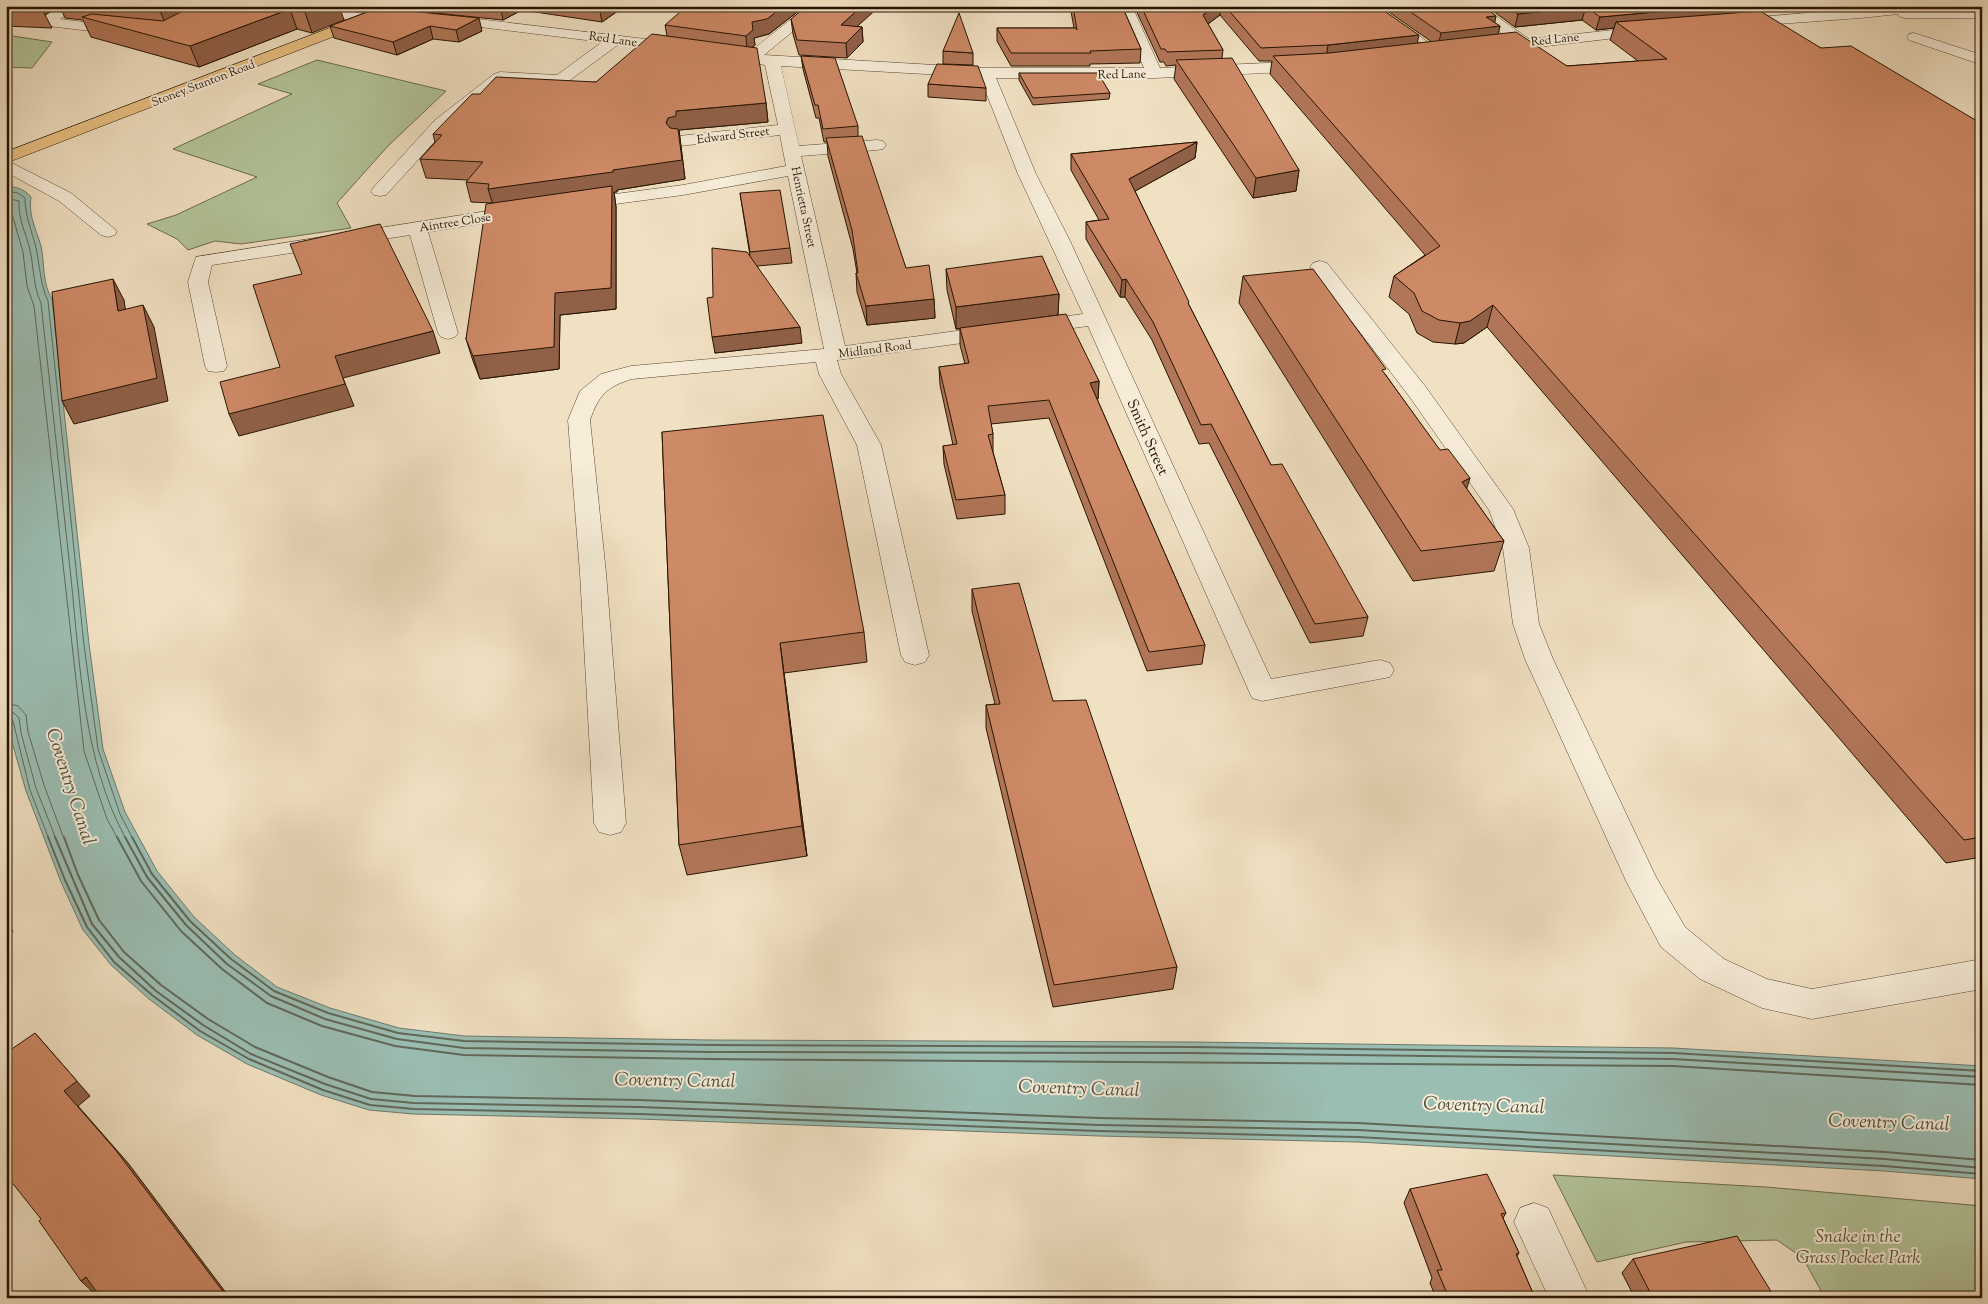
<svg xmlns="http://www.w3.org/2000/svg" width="1988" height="1304" font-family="'Sorts Mill Goudy',serif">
<rect width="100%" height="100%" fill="#f1e1c3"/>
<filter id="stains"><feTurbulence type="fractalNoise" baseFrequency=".004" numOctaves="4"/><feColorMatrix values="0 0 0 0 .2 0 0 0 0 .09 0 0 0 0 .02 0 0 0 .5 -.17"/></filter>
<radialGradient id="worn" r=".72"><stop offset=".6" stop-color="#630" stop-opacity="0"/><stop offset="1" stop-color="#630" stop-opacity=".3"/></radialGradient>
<g fill="#b3c499" stroke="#6c6c4c">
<polygon points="6,35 52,42 32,68 6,67"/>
<polygon points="317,60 446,91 388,146 337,203 351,228 241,244 215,241 188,250 177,239 147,224 176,215 257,177 173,149 292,94 258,84"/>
<polygon points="1553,1175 1766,1187 1982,1206 1982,1298 1825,1298 1803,1258 1777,1240 1686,1242 1597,1262"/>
</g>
<path fill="#9bbeb3" stroke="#6c7a6b" d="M6,186C17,187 24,189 31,197C28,215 36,229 41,246C45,265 42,283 52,299L89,644L103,749L125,812L157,871L194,917L235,955L277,987L330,1008L399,1028L464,1036L709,1040L1190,1042L1673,1048L1982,1066V1179L1884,1171L1358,1142L1099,1136L639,1119L413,1114L369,1110L321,1095L247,1064L197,1035L149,999L111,965L83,930L61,882L26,791L10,735L6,686Z"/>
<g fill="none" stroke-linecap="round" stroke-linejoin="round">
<g stroke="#60685a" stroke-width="1">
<path d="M6,191L18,193L25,198C25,216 32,231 36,248C40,266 40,284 48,301L84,645L98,749L120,814L133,839"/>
<path d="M6,198L19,201C18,219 26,233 30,250C34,268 33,286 41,303C51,395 61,486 71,578C80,664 83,761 126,839"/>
<polyline points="6,205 10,207 23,252 27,286 34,306 84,751 107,819 118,839"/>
<polyline points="6,703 18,706 26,715 28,732 44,785 64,839"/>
<polyline points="6,711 14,713 19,718 21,733 36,788 56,839"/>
<polyline points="6,717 11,718 13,721 30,790 49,839"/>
</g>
<g stroke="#60685a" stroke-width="2">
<polyline points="48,837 65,880 87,927 114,962 152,995 200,1031 249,1059 323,1090 370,1105 414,1109 640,1114 1099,1131 1358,1137 1884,1166 1982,1174"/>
<polyline points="55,837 92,924 119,957 156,991 203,1025 251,1054 325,1084 371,1099 414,1103 640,1107 1099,1125 1358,1130 1885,1159 1982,1168"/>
<polyline points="64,837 78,875 99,920 124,952 161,985 208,1019 255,1047 328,1077 372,1092 415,1096 640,1100 1099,1118 1358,1123 1885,1152 1982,1160"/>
<polyline points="117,837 141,881 181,931 222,969 267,1003 322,1026 395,1046 464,1055 709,1059 1673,1066 1982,1085"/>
<polyline points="125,837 147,877 186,925 227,964 271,996 325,1019 397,1039 464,1048 709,1052 1190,1053 1673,1059 1982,1077"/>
<polyline points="132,837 152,874 190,921 231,959 274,991 328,1013 398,1033 464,1041 709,1045 1190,1047 1673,1053 1982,1071"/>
</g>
<defs>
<g id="minor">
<polygon points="61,6 79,6 60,19 124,27 129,28 131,31 129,34 124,35 40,25 38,22 40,19"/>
<polygon points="286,6 320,6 370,15 375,16 377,19 375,22 370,23 293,10"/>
<path d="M808,6H824L764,55L986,68H1144L1118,6H1132L1160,68L1308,61L1313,63L1316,66L1313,69L1308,71L1154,78H996L1036,174L1070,241L1271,679L1380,660L1390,663L1394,670L1390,677L1262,701L1252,698L1088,326L837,360L841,374L881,445L929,655L925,662L915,665L905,662L901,655L857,445L819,374L816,362L632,379C606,387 599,395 590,420L606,573L626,823L621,832L610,835L599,832L594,823L580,573L568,420L580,391L601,374L631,366L824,349L788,176L683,195L578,209L572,208L569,204L572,200L578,199L683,185L786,166L780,135L679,146L673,145L671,141L673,137L679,136L778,125L765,65L722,59L717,57L714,54L717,51L722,49L748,53ZM781,66L980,77L1018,174L1083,314L845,346L801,156L877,150L883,149L886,145L883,141L877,140L799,146Z"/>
<polygon points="1359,6 1376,6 1445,54 1442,57 1432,57"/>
<polygon points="1465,6 1482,6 1529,39 1651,26 1656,27 1658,30 1656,33 1651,34 1494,52 1489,50 1486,47 1489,44 1512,41"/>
<polygon points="1888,6 1931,6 1926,10 1982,10 1982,18 1905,18 1900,17 1898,14 1861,18 1736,27 1731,26 1729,23 1731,20 1736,19"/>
<polygon points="444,15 679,43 684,45 687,48 684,51 679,53 619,44 566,83 560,85 504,82 447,128 386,195 380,196 374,195 371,191 374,187 435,120 494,74 500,72 557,75 602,42 439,22 437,19 439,16"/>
<polygon points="1914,33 1982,55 1982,65 1909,40 1907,37 1909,34"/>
<polygon points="6,160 71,193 117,231 115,235 108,237 101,235 59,201 6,172"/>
<polygon points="520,206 527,208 529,212 527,216 428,232 458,333 455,337 448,339 441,337 438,333 410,235 212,265 208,282 227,366 224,371 216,372 208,371 205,366 188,282 196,257"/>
<polygon points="1320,261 1327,263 1425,386 1513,509 1529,548 1539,624 1553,659 1656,877 1685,927 1724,959 1767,979 1812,989 1982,959 1982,989 1812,1019 1762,1008 1700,979 1661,947 1627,883 1525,659 1513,624 1503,548 1489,510 1409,396 1310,267 1313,263"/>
<polygon points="1534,1203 1548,1208 1590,1298 1549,1298 1514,1222 1520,1208"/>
</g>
<polygon id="major" points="387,6 407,6 405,9 6,163 6,152"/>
</defs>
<use href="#minor" stroke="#584631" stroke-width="1"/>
<use href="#major" stroke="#251300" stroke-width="1"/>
<use href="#minor" fill="#f6ecd8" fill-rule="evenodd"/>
<use href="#major" fill="#e8c082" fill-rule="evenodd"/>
</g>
<g fill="#b17658" stroke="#251300">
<polygon points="6,6 58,6 45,15 52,28 6,26"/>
<polygon points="60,6 381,6 365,12 340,8 312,33 297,29 199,67 91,37 83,20 65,18"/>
<polygon points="405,6 625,6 602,22 522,10 503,20 406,10"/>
<polygon points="725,6 805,6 769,34 754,38 755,45 752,48 766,103 768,122 679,130 685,179 617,190 617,192 614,192 616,207 616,309 560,315 559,369 480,379 473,361 466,339 492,203 471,202 466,182 468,180 426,178 420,159 435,142 433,134 480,94 596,82 667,36 665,25 721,9"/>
<polygon points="1070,6 1122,6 1141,49 1140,63 1090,64 1090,66 1011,66 997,41 997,28 1074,28"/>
<polygon points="1134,6 1377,6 1417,43 1432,42 1380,6 1483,6 1495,23 1500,26 1498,34 1567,66 1638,61 1610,40 1614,28 1596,30 1582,20 1515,27 1486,6 1740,6 1738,13 1821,48 1982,124 1982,857 1946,863 1487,327 1464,343 1455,344 1433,342 1417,333 1409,314 1389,297 1394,276 1425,255 1270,74 1272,61 1259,61 1220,15 1208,24 1223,50 1222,58 1299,170 1296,191 1253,198 1174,79 1176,65 1166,66 1164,62 1160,62"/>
<polygon points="378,8 482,31 459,42 433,39 397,55 334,38 330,26"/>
<polygon points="791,19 862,27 863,42 847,58 799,55 793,34"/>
<polygon points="943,51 973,53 973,65 943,64"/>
<polygon points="801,56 858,126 858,136 906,268 934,299 935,318 867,325 857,292 856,273 857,273 853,249 828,156 827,142 824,142 819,118 816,118 803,69"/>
<polygon points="1019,73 1110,93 1109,99 1033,105 1019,80"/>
<polygon points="928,84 986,88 986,101 928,97"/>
<polygon points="1197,142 1195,158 1135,191 1189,305 1271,465 1368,617 1363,636 1310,643 1209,443 1199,444 1152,340 1125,297 1120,297 1086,239 1086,222 1099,220 1071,170 1071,154"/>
<polygon points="740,193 790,248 792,263 757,266 802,343 715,353 713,297 750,256"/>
<polygon points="946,269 1059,294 1058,315 1099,381 1098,399 1097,399 1205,645 1202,664 1147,671 1049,418 991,424 993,434 993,452 1005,495 1005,514 957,519 944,464 943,446 953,445 940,385 939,367 965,364 960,345 960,329 956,329 947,290"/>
<polygon points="1243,276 1385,374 1504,541 1494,571 1413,581 1239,303"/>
<polygon points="662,432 864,632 867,662 784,673 807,856 687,875 679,845"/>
<polygon points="972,589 1053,701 1177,967 1173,989 1053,1007 986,728 986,705 995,704 972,611"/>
<polygon points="1410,1189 1506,1213 1503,1218 1519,1253 1517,1256 1535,1298 1436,1298 1430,1283 1432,1278 1404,1203"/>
<polygon points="1633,1259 1775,1298 1635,1298 1622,1273"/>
</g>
<g fill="#906047" stroke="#251300">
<polygon points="30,6 58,6 45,15 42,8"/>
<polygon points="165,6 211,6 168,29 159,9"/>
<polygon points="322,6 339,6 344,20 312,33 305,12"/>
<polygon points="364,6 381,6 365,12"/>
<polygon points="500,6 521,6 522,10 503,20"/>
<polygon points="599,6 625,6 602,22"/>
<polygon points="784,6 805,6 769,34 754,38 755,45 747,51 746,36 752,22"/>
<polygon points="862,6 880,6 842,40 841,25"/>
<polygon points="1216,6 1221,6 1220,15 1202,28 1203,15"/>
<polygon points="1722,6 1740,6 1736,18 1616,22 1614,28 1596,30 1600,17"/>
<polygon points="1586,7 1582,20 1515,27 1518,14"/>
<polygon points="290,9 297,29 199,67 190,46"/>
<polygon points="1496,16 1494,27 1500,26 1497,40 1438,46 1441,33 1486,17"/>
<polygon points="479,18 482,31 459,42 456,30"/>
<polygon points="430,26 433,39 397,55 393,42"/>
<polygon points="862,27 863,42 847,58 846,43"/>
<polygon points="1419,35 1416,49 1326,58 1328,45"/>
<polygon points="766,103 768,122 679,130 685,179 617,190 617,192 614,192 616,207 616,309 560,315 559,369 480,379 473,356 494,208 488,189 613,170 671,136 666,123 668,118 676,111"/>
<polygon points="1197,142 1195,158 1128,195 1129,179"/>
<polygon points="1299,170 1296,191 1253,198 1256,178"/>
<polygon points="113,279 124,300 129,333 118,311"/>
<polygon points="1126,279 1125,297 1120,297 1122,280"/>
<polygon points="1059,294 1058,315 956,329 956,307"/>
<polygon points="934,299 935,318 867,325 866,306"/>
<polygon points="143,305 154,327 168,401 74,424 62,401"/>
<polygon points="1493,305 1487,327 1464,343 1455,344 1460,323"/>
<polygon points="800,327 802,343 715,353 712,337"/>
<polygon points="433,331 440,353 343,378 354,406 239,436 229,414 335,356"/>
<polygon points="1099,381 1098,399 1089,400 1090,383"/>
<polygon points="1470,478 1461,507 1462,482"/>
<polygon points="780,643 784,673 807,856 802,826"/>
<polygon points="6,916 13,932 6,935"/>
<polygon points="35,1033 90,1096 78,1106 128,1163 230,1298 228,1298 64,1091"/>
<polygon points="86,1277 101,1291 96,1295 81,1281"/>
</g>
<g fill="#ce8966" stroke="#251300">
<polygon points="6,6 30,6 42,8 6,7"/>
<polygon points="135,6 165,6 159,9"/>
<polygon points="193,6 322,6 305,12 290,9 190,46 82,17 92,14 163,21"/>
<polygon points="687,6 699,6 721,9 725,6 784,6 767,19 752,22 753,30 746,36 665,25"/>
<polygon points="807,6 862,6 841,25 862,27 846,43 797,40 791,19"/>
<polygon points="1073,6 1122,6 1141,49 1090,51 1091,53 1011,53 997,28 1076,28 1077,30"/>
<polygon points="1141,6 1216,6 1203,15 1223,50 1167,52 1165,49 1161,49"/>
<polygon points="1225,6 1377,6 1419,35 1328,45 1261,48"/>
<polygon points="1402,6 1483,6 1496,16 1486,17 1500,26 1441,33"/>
<polygon points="1507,6 1722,6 1600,17 1586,7 1518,14"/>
<polygon points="378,8 479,18 456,30 430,26 393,42 330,26"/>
<polygon points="1760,11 1821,48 1851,46 1982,124 1982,837 1964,840 1493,305 1470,321 1460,323 1439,320 1422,311 1414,293 1394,276 1440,246 1273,56 1329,53 1516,32 1567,66 1667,59 1616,22"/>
<polygon points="959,13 973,53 943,51"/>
<polygon points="652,34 757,48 766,103 676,111 676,116 668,118 666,123 670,128 678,129 682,160 613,170 613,172 488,189 489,184 466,182 483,162 420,159 442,135 433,134 472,94 480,94 496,77 596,82"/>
<polygon points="801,56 835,58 858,126 823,129 818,105 815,105"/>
<polygon points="1232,58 1299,170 1256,178 1176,60"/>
<polygon points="937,64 978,66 986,88 928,84"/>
<polygon points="1019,73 1098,73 1110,93 1033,98"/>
<polygon points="862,136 906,268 929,265 934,299 866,306 856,273 858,273 852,230 826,138"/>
<polygon points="1197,142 1129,179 1189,302 1188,303 1271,465 1282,464 1368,617 1315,624 1211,424 1201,425 1153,322 1126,279 1122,280 1086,222 1109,219 1071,154"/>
<polygon points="612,186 611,288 555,293 554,347 473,356 466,339 486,204"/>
<polygon points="780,190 790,248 750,252 740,193"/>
<polygon points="380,224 433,331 335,356 345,384 229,414 220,382 280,367 253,285 302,274 290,244"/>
<polygon points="712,248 747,252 800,327 712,337 707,298 713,297"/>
<polygon points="1042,256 1059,294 956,307 946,269"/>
<polygon points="1313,269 1386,369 1382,370 1440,450 1448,449 1470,478 1462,482 1504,541 1421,551 1243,276"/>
<polygon points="113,279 118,311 143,305 157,378 62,401 52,292"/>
<polygon points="1066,314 1099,381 1090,383 1205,645 1149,652 1049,400 988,406 993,434 988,435 1005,495 956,500 943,446 957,444 939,367 969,363 960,328"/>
<polygon points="823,415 864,632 780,643 802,826 679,845 662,432"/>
<polygon points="1019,583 1053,701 1086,700 1177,967 1054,985 986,705 1000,704 972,589"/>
<polygon points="35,1033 77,1081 64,1091 114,1148 228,1298 101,1298 86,1277 81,1281 39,1221 41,1219 6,1175 6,1053"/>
<polygon points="1487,1174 1506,1213 1501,1214 1519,1253 1516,1254 1535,1298 1449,1298 1437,1270 1442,1270 1410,1189"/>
<polygon points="1737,1236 1775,1298 1653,1298 1633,1259"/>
</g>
<g text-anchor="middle" stroke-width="4" stroke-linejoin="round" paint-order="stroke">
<g font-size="12" fill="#251300" stroke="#f6ecd8">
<text transform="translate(613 39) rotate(8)" y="4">Red Lane</text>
<text transform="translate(1555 39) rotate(-6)" y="4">Red Lane</text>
<text transform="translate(1122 74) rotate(-1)" y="4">Red Lane</text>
<text transform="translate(203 83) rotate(-21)" y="4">Stoney Stanton Road</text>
<text transform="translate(733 135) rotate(-7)" y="4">Edward Street</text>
<text transform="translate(804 207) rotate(78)" y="4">Henrietta Street</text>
<text transform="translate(455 222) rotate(-9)" y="4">Aintree Close</text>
<text transform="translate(875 349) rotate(-7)" y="4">Midland Road</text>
</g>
<g font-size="15" fill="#251300" stroke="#f6ecd8">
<text transform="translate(1148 437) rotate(66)" y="5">Smith Street</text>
</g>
<g font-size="18" font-style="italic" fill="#575136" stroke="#f6ecd8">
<text x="1858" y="1242">Snake in the<tspan x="1858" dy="21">Grass Pocket Park</tspan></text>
</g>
<g font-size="19" font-style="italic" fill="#4e4f3f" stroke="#f6ecd8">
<text transform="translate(72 786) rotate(72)" y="7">Coventry Canal</text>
<text transform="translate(675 1079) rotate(1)" y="7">Coventry Canal</text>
<text transform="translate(1079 1087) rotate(2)" y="7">Coventry Canal</text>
<text transform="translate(1484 1104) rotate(2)" y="7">Coventry Canal</text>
<text transform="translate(1889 1121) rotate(2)" y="7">Coventry Canal</text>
</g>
</g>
<rect width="1988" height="1304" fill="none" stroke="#f1e1c3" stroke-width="25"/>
<rect x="8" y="8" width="1973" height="1289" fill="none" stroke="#251300" stroke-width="2.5"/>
<rect x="12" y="12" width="1963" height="1279" fill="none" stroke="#251300"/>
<rect width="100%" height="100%" filter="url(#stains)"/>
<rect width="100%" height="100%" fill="url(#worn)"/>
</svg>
